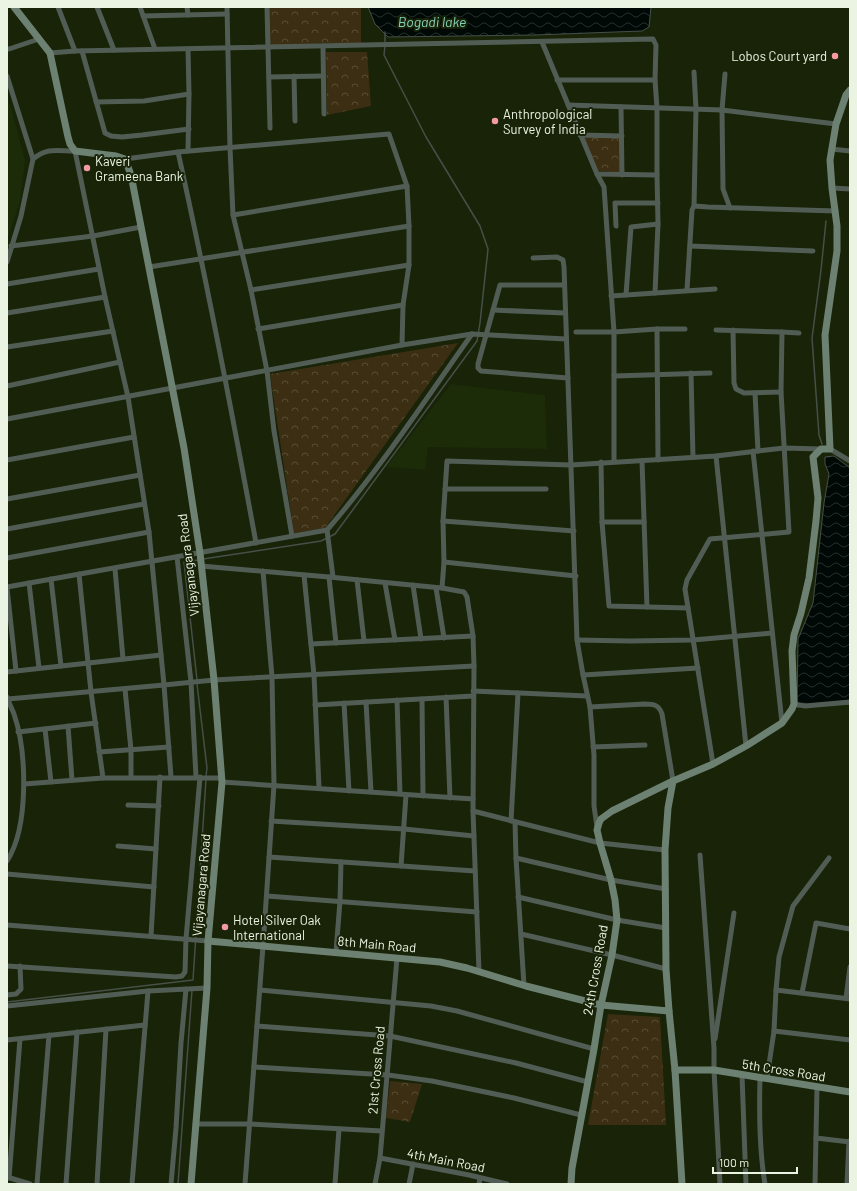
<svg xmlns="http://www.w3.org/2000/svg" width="857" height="1191" font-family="Barlow,sans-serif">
<defs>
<pattern id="park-crowns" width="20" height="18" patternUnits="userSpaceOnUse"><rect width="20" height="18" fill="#3c2e12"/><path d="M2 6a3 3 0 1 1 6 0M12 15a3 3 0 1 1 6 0" fill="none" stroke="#584d34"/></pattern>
<pattern id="water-waves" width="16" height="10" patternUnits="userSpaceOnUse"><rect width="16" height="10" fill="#000906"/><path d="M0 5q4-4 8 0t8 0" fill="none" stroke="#252d2a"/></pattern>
</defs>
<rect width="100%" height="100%" fill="#182308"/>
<g fill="#1c2b08">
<polygon points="7,96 12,111 25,161 20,201 7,241"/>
<polygon points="451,384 545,395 547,449 428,447 425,470 386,467"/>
</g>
<g fill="url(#park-crowns)">
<polygon points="267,7 361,7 361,43 320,43 272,47 271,44 268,44"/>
<polygon points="326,52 367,52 371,106 327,115"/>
<polygon points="582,137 620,138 621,172 597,171"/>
<polygon points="458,343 325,528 294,533 270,374"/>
<polygon points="608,1014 660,1017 666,1125 588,1125"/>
<polygon points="390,1081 422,1084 410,1122 386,1118"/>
</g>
<g fill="url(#water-waves)" stroke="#464f48">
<polygon points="368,7 651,7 649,27 642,31 535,35 388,37 375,24"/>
<polygon points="834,456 850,468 850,704 797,707 798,639 813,603 824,503 829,474 825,464 825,457"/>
</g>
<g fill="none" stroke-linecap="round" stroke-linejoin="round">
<g stroke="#464f48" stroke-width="1.5">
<polyline points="385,42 385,32"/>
<polyline points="822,444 819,435 812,338 821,270 826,221"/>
<polyline points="203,559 321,541 335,534 477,341 480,323 488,249 480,226 426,137 384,55 385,46"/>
<polyline points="197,680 184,562 198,560"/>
<polyline points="197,684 207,768 206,776"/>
<polyline points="7,1002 193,980 206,779"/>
<polyline points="178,1184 192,990"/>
</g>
<g stroke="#515d54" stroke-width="5">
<polyline points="58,7 75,51"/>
<polyline points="97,7 114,50"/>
<polyline points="140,7 155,49"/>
<polyline points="187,7 188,15"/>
<polyline points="227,7 230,148 233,215 251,290 267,371 274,431 292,536"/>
<polyline points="267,7 270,128"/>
<polyline points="143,16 227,14"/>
<polyline points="542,42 597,174 657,175"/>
<polyline points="323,46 324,114"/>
<polyline points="7,49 9,49 39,39"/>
<polyline points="82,51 105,133 111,136 122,137 142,135 189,129"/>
<polyline points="50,53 75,51 653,39 656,45 655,80 657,108 657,175 658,224 655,293"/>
<polyline points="694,72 696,109 694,206 708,207 836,211"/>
<polyline points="725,74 722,110 723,189 730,208"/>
<polyline points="7,76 33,159"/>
<polyline points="294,76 295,121"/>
<polyline points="269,77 323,76"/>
<polyline points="557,80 655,80"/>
<polyline points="96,102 144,101 189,94"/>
<polyline points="568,105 722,110 836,124"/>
<polyline points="621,107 622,175"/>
<polyline points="580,135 622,136"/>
<polyline points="831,149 850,151"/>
<polyline points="188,151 189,94 188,49"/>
<path d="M178,152C207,282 232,412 256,543"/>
<polyline points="597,174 604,187 614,332 614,461"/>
<polyline points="832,188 850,189"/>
<polyline points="233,215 407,186"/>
<polyline points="616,226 615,203 658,203"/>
<polyline points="11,246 93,236 141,227"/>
<polyline points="690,246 813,251"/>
<polyline points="533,258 557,257 563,260 564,267 577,640 583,675 590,707 594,755 594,806 597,827"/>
<path d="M7,262L21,216L33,159C48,147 57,151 75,151L105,297L128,397L149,532L164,685L171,777"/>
<polyline points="149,267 409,226"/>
<polyline points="7,284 99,269"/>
<polyline points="564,285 500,285 478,364 478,368 481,371 568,378"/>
<polyline points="251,290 409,265"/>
<polyline points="687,290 692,210 694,206"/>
<polyline points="626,295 631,227 658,224"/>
<polyline points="611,296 715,289"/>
<polyline points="493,310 565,313"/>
<polyline points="7,313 105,297"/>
<polyline points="258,329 403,305"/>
<polyline points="657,329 658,460"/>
<polyline points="716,330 782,332 799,333"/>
<polyline points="733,330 734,383 736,389 744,393 781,392"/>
<polyline points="576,332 614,332 657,329 685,329"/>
<polyline points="402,345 472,334 566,339"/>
<polyline points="7,347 113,331"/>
<polyline points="691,373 693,457"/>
<polyline points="614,376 710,373"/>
<polyline points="7,386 120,362"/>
<polyline points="755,393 758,451"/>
<polyline points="7,419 402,345 403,305 409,265 409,226 407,186 389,134 178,152 125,159"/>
<polyline points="830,449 850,461"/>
<polyline points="753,451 782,723"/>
<polyline points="716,456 746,746"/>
<polyline points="7,460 134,437"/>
<polyline points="642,461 647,607"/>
<polyline points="601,462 602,522 609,606 688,608"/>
<polyline points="445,489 546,489"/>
<polyline points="7,499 140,475"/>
<polyline points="443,521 574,531"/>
<polyline points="602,522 644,522"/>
<polyline points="7,529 144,504"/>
<polyline points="327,530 333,577"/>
<polyline points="177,557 191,682 196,777"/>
<polyline points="7,558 149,532"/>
<polyline points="444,562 576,576"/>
<polyline points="201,566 329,577 442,588 464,592 467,597 473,636 474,666 473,811 479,972"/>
<polyline points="115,569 123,659"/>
<polyline points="79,574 91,692 103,778"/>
<polyline points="304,575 314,675 319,788"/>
<polyline points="329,577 336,643"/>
<polyline points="51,579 61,666"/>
<polyline points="357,580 364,641"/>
<polyline points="29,583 39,668"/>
<polyline points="385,583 395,640"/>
<polyline points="413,585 421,639"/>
<path d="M7,587L327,530C380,469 425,400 472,334"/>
<polyline points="7,588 16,671"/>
<polyline points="436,588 444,638"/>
<polyline points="442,588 444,562 443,521 447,461 571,465 716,456 784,448 821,449"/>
<polyline points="577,640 630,641 693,640 772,633"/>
<polyline points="311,644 473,636"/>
<polyline points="7,672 161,655"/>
<polyline points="583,675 698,668"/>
<polyline points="125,689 131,750 131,777"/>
<polyline points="473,691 587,696"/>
<path d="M7,697C9,703 12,709 14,714C27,752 29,827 7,861"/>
<polyline points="446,697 450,798"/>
<polyline points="8,699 164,685 214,680 474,666"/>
<polyline points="422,699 423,796"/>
<polyline points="397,700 400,794"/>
<polyline points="366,702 371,792"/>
<polyline points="344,703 349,791"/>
<polyline points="794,704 805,706 850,702"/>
<polyline points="315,705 473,696"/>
<path d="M590,707L645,704C654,704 659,705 662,714L673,781"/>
<polyline points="68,726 72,780"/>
<polyline points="45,729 51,782"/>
<polyline points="18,732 96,723"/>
<polyline points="593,747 645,745"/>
<polyline points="99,752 169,747"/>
<polyline points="713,764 685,589 687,580 710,539 789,532 781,392 782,332"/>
<polyline points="222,782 473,799"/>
<polyline points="24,784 103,778 222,778"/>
<polyline points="128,805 159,806"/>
<polyline points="473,811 600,843 665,850"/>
<polyline points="271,821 404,829 474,836"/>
<polyline points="511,821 518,693"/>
<polyline points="515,822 516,858 524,986"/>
<polyline points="118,846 156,849"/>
<polyline points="700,855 714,1048 714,1070 720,1184"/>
<polyline points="269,857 475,871"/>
<polyline points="516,858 611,880 666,889"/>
<polyline points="401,866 406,795"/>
<polyline points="7,874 154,887"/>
<polyline points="267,896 477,912"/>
<polyline points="518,897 617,920 666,928"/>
<polyline points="7,925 208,941"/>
<polyline points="521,934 612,955 666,969"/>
<polyline points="151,936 160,777"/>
<polyline points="336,952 340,901 341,862"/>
<polyline points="7,966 176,977 182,976 185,972 186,939 200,777"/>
<polyline points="260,990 431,1006 457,1011 594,1049"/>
<polyline points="776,990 779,957 793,906 829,858"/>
<polyline points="802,993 816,923 850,929"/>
<polyline points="7,995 16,994 21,989 20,966"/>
<polyline points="846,998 850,967"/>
<polyline points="7,1006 148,991 207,988"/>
<polyline points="257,1026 390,1036 516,1063 588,1082"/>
<polyline points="774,1031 850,1040"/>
<polyline points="715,1039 734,913"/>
<polyline points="7,1040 145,1025"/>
<polyline points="254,1067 388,1075 432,1081 514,1098 581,1115"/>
<polyline points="742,1075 746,1184"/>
<path d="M760,1078C759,1114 759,1149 765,1184"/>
<polyline points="767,1078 774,1031 776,990 850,999"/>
<polyline points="195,1124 250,1124 382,1131"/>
<polyline points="816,1138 850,1142"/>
<polyline points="380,1158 469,1175 507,1184"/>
<polyline points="7,1177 30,1184"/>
<polyline points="9,1178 20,1039"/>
<polyline points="37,1184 49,1035"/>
<polyline points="66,1184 77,1032"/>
<polyline points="97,1184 106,1029"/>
<polyline points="132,1184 148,991"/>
<polyline points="171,1184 176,1128 181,1043 186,989"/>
<polyline points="245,1184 263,946 274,785 272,677 263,571"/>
<polyline points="335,1184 339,1129"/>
<polyline points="375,1184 380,1158 397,958"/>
<polyline points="409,1184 413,1164"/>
<polyline points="479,1184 480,1178"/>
<polyline points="815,1184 817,1088"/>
<polyline points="847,1184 849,1141"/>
</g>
<g stroke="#6c8171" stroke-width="7">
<polyline points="14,7 50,53 68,137 70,144 75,151 116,156 125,159 131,175 184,448 200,553 214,680 222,782 208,941 207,988 191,1184"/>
<polyline points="673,781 668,808 665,850 666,969 669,1011 675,1070 682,1184"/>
<polyline points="208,941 440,962 467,968 526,986 601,1005 669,1011"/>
<polyline points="675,1070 714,1070 850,1092"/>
<polyline points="571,1184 572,1168 594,1049 601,1005 612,955 617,920 615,900 611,880 600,843 597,830 599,823 601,819 612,811 673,781 713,764 746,746 782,723 792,709 794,704 792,651 794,635 801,613 809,578 816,521 818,498 813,457 821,449 830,449 825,335 837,251 837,226 832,188 830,160 836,124 846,95 850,90"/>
</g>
</g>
<g fill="#f49aa4" stroke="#182308" stroke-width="1.5">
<circle cx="835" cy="56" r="4"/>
<circle cx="495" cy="121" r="4"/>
<circle cx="87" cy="168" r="4"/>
<circle cx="225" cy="927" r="4"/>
</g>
<g text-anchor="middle" stroke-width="4" stroke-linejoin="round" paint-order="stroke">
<g font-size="13" fill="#ebf3e2" stroke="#182308" text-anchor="start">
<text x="827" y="61" text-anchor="end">Lobos Court yard</text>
<text x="503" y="119">Anthropological<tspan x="503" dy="15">Survey of India</tspan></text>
<text x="95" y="166">Kaveri<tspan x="95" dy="15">Grameena Bank</tspan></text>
<text x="233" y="925">Hotel Silver Oak<tspan x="233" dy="15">International</tspan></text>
</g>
<g font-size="13" fill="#ebf3e2" stroke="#182308">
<text transform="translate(188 565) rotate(-97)" y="5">Vijayanagara Road</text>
<text transform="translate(201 885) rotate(-85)" y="5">Vijayanagara Road</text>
<text transform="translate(377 944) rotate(5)" y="5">8th Main Road</text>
<text transform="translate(595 970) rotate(-80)" y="5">24th Cross Road</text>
<text transform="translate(376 1070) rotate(-85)" y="5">21st Cross Road</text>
<text transform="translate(784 1070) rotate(9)" y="5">5th Cross Road</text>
<text transform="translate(446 1160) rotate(11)" y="5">4th Main Road</text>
</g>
<g font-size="14" font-style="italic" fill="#85d0bc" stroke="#182308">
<text x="432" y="27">Bogadi lake</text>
</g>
</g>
<rect width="857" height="1191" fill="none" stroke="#ebf3e2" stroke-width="16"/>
<path d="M713 1167v6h84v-6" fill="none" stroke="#ebf3e2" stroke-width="2"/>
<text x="719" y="1167" font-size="12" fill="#ebf3e2" stroke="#182308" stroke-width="3" paint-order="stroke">100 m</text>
</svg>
